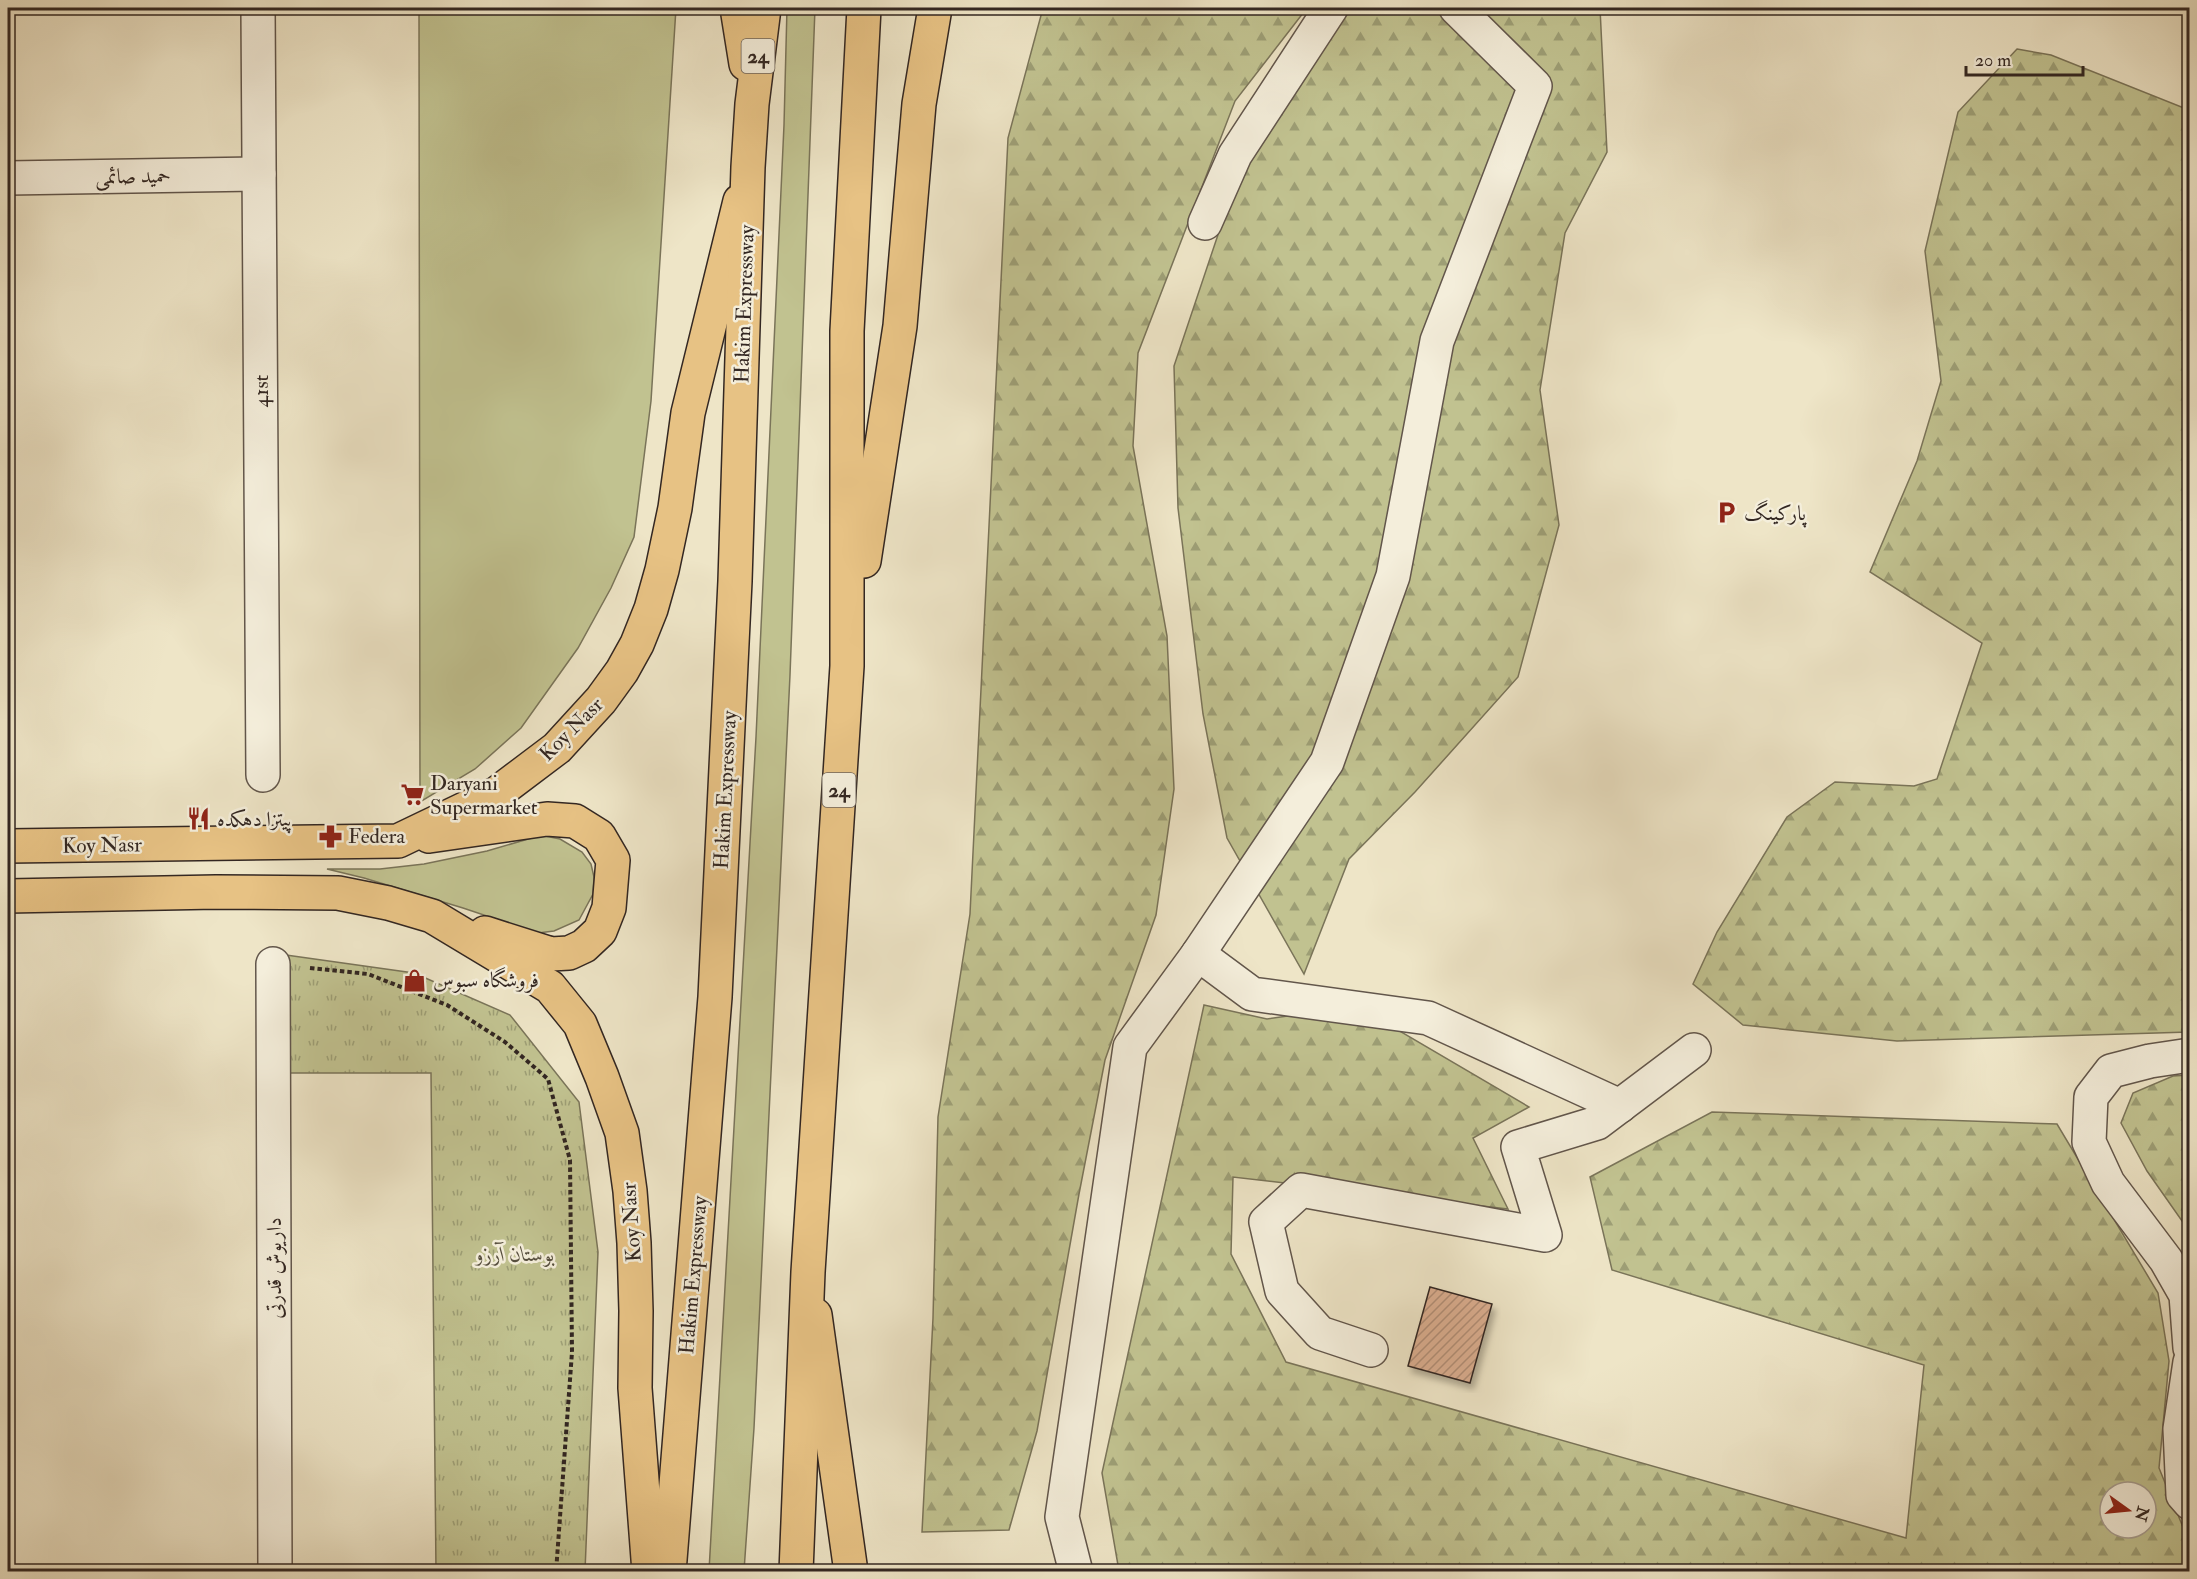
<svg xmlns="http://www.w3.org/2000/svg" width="2197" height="1579" font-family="'IM FELL Double Pica',Amiri,serif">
<defs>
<pattern id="grass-tufts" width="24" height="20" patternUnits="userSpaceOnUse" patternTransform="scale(1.5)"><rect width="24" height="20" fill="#c1c290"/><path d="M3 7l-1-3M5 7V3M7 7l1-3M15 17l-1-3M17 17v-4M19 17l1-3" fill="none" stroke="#9d9e75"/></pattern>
<pattern id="forest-firs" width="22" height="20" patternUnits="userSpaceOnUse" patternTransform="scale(1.5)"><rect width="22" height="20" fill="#c1c290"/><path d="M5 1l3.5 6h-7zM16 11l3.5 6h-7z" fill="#9d9e75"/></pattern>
<pattern id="building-hatch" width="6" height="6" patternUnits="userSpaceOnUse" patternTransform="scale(1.5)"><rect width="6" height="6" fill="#daad8f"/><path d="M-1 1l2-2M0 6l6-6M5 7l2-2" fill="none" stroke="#b18d74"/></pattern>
<filter id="shadow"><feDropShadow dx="3.5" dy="6" stdDeviation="3" flood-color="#0004"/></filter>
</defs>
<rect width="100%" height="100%" fill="#eee5c7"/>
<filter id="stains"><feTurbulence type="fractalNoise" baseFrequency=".00333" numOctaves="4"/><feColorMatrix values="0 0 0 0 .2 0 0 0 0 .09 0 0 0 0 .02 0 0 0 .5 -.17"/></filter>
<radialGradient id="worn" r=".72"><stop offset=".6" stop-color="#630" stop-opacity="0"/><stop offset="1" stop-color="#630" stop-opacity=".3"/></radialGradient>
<polygon fill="url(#grass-tufts)" stroke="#7a7459" stroke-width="1.5" points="286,955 414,973 510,1015 579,1102 598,1252 585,1571 436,1571 431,1073 287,1073"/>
<g fill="url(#forest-firs)" stroke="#7a7459" stroke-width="1.5" fill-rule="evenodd">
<polygon points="1043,8 1307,8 1235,101 1138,353 1133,446 1167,636 1174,789 1156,915 1105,1060 1079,1194 1037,1431 1009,1530 922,1532 933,1318 938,1117 970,914 1008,138"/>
<polygon points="1350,8 1600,8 1607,152 1565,233 1540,390 1559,525 1518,677 1415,792 1349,859 1304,974 1227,838 1203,714 1178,508 1174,366 1238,175"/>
<polygon points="2017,49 2051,55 2189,110 2189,1032 1897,1041 1743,1025 1693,984 1717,932 1787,817 1835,782 1914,786 1937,779 1982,643 1870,572 1917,461 1941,381 1925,251 1958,112"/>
<path d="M1204,1005L1267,1019L1357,1006L1529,1107L1473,1138L1508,1209L1233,1177L1231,1254L1286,1362L1906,1538L1924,1365L1612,1270L1590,1177L1712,1112L2057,1124L2158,1293L2169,1361L2159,1468L2189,1542V1571H1119L1102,1473ZM2110,1492H2146V1528H2110Z"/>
<polygon points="2189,1075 2190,1075 2189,1231 2147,1171 2121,1123 2133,1093 2173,1076"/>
</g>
<g fill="#c1c290" stroke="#7a7459" stroke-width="1.5">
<polygon points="419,8 676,8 651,401 634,537 611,588 578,648 521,728 475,769 420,802"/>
<polygon points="787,8 815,8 790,675 754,1428 744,1571 709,1571 756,737 784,125"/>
<polygon points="545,836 560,839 582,852 591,864 594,877 593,894 579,920 554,931 538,933 463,908 364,878 327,869 380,869 424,864 487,851 535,837"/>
</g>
<polygon fill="url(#building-hatch)" stroke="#332722" stroke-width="1.5" filter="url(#shadow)" points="1430,1287 1492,1304 1470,1383 1408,1366"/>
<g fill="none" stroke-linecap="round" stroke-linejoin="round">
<defs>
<g id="minor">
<polyline points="258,8 263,775"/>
<polyline points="8,178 259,174"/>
<polyline points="1205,223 1235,155 1331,8"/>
<polyline points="1198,954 1327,762 1393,576 1437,341 1535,86 1456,8"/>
<polyline points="273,964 275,1572"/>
<polyline points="2190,1055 2150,1061 2111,1071 2091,1097 2089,1142 2108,1183 2166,1260 2186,1295 2190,1348"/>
<polyline points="1371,1350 1320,1333 1282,1291 1266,1222 1301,1190 1545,1235 1518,1147 1597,1123 1694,1050"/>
<polyline points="2190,1362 2180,1429 2183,1495 2190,1503"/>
<polyline points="1076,1572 1062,1517 1130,1047 1198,954 1252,994 1428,1018 1620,1106"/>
</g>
<g id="major">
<polyline points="429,836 547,819 575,821 599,836 613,860 609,908 600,931 584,946 569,953 551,954 485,933"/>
<polyline points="8,846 398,841 496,794 557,748 601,700 622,671 637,644 651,609 662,570 675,508 688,413 740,201"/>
<polyline points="8,896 216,892 338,893 388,903 432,916 550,987 580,1024 602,1077 622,1133 630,1191 634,1243 636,1311 635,1388 649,1572"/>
<polyline points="815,1315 851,1572"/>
</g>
<g id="highway">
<polyline points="737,8 746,64"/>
<polyline points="864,561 900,326 919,104 935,8"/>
<polyline points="669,1572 715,997 735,581 748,167 752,104 764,8"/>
<polyline points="796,1572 808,1272 847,666 847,331 864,8"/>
</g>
</defs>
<use href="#minor" stroke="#62564b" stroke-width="36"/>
<use href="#major" stroke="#332722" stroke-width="36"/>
<use href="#highway" stroke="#332722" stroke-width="36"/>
<polyline stroke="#332722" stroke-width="4" stroke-dasharray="4.5 3" stroke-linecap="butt" points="310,968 368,974 447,1005 505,1042 548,1079 570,1160 572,1352 556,1572"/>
<use href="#minor" stroke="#f4eedb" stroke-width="33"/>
<use href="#major" stroke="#e7c284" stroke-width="33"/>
<use href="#highway" stroke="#e7c284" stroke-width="33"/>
</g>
<defs>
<symbol id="parking-bare" viewBox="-9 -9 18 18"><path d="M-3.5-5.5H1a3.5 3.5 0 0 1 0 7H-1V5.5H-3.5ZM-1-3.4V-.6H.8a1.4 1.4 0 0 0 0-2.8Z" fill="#8f2418" stroke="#f4eedb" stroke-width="2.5" paint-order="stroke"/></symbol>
<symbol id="supermarket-bare" viewBox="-9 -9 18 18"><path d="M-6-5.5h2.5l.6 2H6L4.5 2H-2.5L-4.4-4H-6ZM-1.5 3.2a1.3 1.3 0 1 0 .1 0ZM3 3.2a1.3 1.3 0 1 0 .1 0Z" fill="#8f2418" stroke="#f4eedb" stroke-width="2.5" paint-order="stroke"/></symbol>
<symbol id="restaurant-bare" viewBox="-9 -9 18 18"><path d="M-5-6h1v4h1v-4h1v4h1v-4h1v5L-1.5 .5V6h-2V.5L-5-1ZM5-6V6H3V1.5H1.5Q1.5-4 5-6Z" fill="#8f2418" stroke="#f4eedb" stroke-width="2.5" paint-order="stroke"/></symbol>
<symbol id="pharmacy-bare" viewBox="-9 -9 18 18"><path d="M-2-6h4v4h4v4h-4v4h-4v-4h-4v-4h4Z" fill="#8f2418" stroke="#f4eedb" stroke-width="2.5" paint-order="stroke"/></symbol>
<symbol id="shop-bare" viewBox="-9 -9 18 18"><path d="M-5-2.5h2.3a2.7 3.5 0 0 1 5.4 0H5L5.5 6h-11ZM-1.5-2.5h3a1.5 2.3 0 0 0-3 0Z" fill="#8f2418" stroke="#f4eedb" stroke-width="2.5" paint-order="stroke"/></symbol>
</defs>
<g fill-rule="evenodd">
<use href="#parking-bare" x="1710" y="496" width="33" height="33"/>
<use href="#supermarket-bare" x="396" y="778" width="33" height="33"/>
<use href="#restaurant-bare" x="182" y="802" width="33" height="33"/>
<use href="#pharmacy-bare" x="314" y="820" width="33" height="33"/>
<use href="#shop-bare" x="398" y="964" width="33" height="33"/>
</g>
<g text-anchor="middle" stroke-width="5" stroke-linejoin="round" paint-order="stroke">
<g fill="#f4eedb" stroke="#6d635a" stroke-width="1.5">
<rect x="741.5" y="39" width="33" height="34" rx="4.5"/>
<rect x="822.5" y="773" width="33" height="34" rx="4.5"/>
</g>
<g font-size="20" font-weight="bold" fill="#332722">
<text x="758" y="63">24</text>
<text x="839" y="797">24</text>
</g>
<g font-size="21" fill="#332722" stroke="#f4eedb">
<text transform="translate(133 176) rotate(-1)" y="7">حمید صائمی</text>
<text transform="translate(744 304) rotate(-88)" y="7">Hakim Expressway</text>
<text transform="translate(261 391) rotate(-90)" y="7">41st</text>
<text transform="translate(571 729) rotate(-45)" y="7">Koy Nasr</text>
<text transform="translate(725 790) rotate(-87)" y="7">Hakim Expressway</text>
<text transform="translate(102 845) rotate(-1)" y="7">Koy Nasr</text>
<text transform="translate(631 1222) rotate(-94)" y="7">Koy Nasr</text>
<text transform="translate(274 1268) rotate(-90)" y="7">داریوش قدرتی</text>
<text transform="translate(693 1275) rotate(-85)" y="7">Hakim Expressway</text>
</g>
<g font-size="21" fill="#332722" stroke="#f4eedb" text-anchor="start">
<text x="1744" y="520">پارکینگ</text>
<text x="430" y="790">Daryani<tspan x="430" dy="24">Supermarket</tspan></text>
<text x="217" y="826">پیتزا دهکده</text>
<text x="348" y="843">Federa</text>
<text x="433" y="987">فروشگاه سبوس</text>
</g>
<g font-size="21" font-style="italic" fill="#564e3e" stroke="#f4eedb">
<text x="515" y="1261">بوستان آرزو</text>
</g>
</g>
<rect width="2197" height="1579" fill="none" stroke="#eee5c7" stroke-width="30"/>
<rect x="9" y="9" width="2179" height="1561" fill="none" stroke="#332722" stroke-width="3"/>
<rect x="15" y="15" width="2167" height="1549" fill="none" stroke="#332722" stroke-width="1.5"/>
<g transform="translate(2128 1510) rotate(105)"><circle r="28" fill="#f4eedb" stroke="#a79e91" stroke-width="1.5"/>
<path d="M0-4.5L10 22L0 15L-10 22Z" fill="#8f2418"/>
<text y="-9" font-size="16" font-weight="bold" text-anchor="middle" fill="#332722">N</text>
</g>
<path d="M1966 66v9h117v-9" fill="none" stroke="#332722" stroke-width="3"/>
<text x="1975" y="66" font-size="18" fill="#332722" stroke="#f4eedb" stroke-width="4.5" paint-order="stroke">20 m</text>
<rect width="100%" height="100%" filter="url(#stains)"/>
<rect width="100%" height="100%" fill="url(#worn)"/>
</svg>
